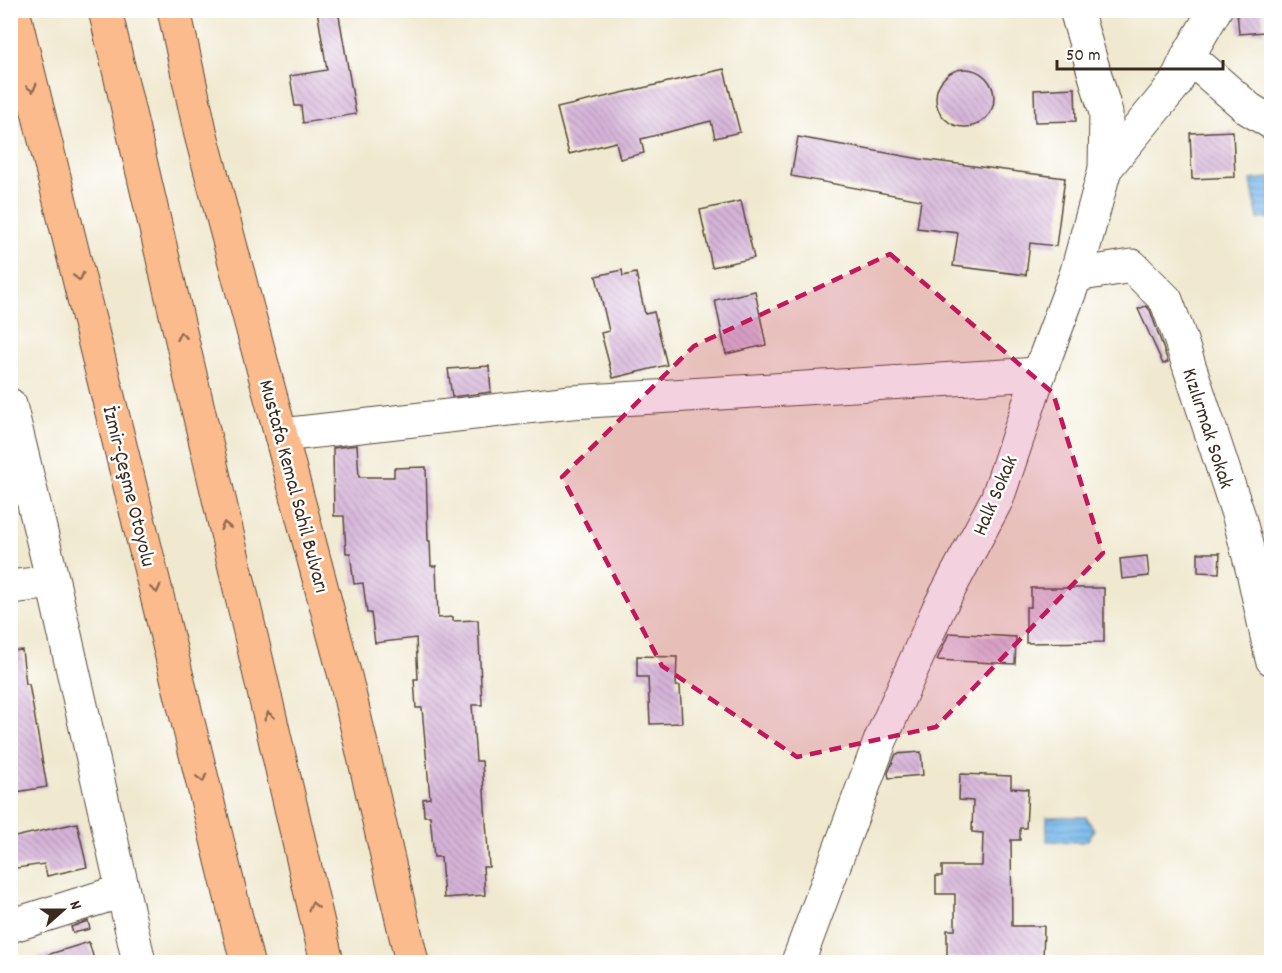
<svg xmlns="http://www.w3.org/2000/svg" width="1282" height="973" font-family="Dekko,sans-serif">
<defs>
<pattern id="water-rules" width="6" height="5" patternUnits="userSpaceOnUse" patternTransform="scale(1.5)"><rect width="6" height="5" fill="#77b9ec"/><path d="M0 2.5h6" fill="none" stroke="#6397bf"/></pattern>
<pattern id="building-back-hatch" width="6" height="6" patternUnits="userSpaceOnUse" patternTransform="scale(1.5)"><rect width="6" height="6" fill="#d6b4d9"/><path d="M-1 5l2 2M0 0l6 6M5-1l2 2" fill="none" stroke="#af93af"/></pattern>
</defs>
<rect width="100%" height="100%" fill="#fff"/>
<filter id="ink" filterUnits="userSpaceOnUse"><feTurbulence type="fractalNoise" baseFrequency=".0167" numOctaves="2"/><feDisplacementMap in="SourceGraphic" scale="12" xChannelSelector="R" yChannelSelector="G"/><feConvolveMatrix kernelMatrix="1 2 1 2 8 2 1 2 1" color-interpolation-filters="sRGB"/></filter>
<filter id="wash" filterUnits="userSpaceOnUse"><feTurbulence type="fractalNoise" baseFrequency=".008" numOctaves="4" result="noise"/><feDisplacementMap in="SourceGraphic" scale="24" xChannelSelector="R" yChannelSelector="G"/><feGaussianBlur stdDeviation="1.35" result="paint"/><feColorMatrix in="noise" values="0 0 0 0 0 0 0 0 0 0 0 0 0 0 0 0 0 1.4 0 .05"/><feComposite in="paint" operator="in"/></filter>
<g filter="url(#wash)">
<rect width="100%" height="100%" fill="#f0e9d0"/>
<g fill="url(#water-rules)" stroke="#597285" stroke-width="1.5">
<polygon points="1271,178 1271,218 1258,219 1251,180"/>
<polygon points="1047,817 1086,817 1094,830 1088,840 1082,842 1047,841"/>
</g>
<g id="blocks">
<g fill="url(#building-back-hatch)">
<polygon points="317,10 338,10 356,114 303,123 301,106 295,106 290,76 327,70"/>
<polygon points="1237,10 1262,10 1264,32 1239,34"/>
<circle cx="965" cy="98" r="29"/>
<polygon points="724,69 740,132 715,138 711,121 641,139 644,153 620,159 616,142 569,154 557,108"/>
<polygon points="1075,88 1076,121 1035,122 1034,90"/>
<polygon points="1233,131 1235,177 1192,179 1190,133"/>
<polygon points="798,137 920,159 1065,178 1056,246 1030,243 1026,275 953,266 958,233 917,228 921,200 791,176"/>
<polygon points="741,201 754,258 712,267 700,210"/>
<polygon points="622,270 623,276 636,273 645,314 654,312 667,365 613,378 601,333 609,331 596,276"/>
<polygon points="755,291 766,345 726,354 715,300"/>
<polygon points="1146,306 1150,310 1168,362 1163,364 1138,309"/>
<polygon points="489,366 491,392 452,397 448,369"/>
<polygon points="357,445 359,477 394,477 394,468 426,467 428,541 430,541 431,566 436,566 438,618 453,617 453,621 478,620 482,705 472,705 476,761 482,761 489,867 483,867 485,895 444,898 441,857 434,857 430,816 424,816 423,799 430,798 422,708 416,708 414,679 418,679 416,638 375,643 371,613 367,613 363,583 354,584 350,553 346,553 344,516 334,516 333,448"/>
<polygon points="1198,553 1220,553 1219,573 1198,572"/>
<polygon points="1147,556 1149,576 1122,579 1120,559"/>
<polygon points="1031,588 1104,588 1104,642 1026,643 1026,607 1031,607"/>
<polygon points="949,633 1016,637 1015,664 937,660"/>
<polygon points="22,650 26,684 29,684 47,787 10,793 10,651"/>
<polygon points="637,656 677,657 676,686 680,686 682,723 650,724 648,677 637,677"/>
<polygon points="921,752 923,775 889,778 888,773 896,754"/>
<polygon points="960,774 1011,776 1011,788 1028,789 1026,828 1020,828 1020,840 1011,840 1012,926 1044,926 1043,960 947,958 947,930 955,930 955,894 936,894 936,876 942,876 942,866 982,866 983,833 972,832 973,801 959,800"/>
<polygon points="77,823 87,867 47,876 44,864 10,869 10,838"/>
<polygon points="88,921 90,929 73,933 71,927"/>
<polygon points="89,942 95,963 37,963 37,958"/>
</g>
</g>
</g>
<g filter="url(#ink)">
<use href="#blocks" fill-opacity="0" stroke="#564739" stroke-width="1.5"/>
<g fill="none" stroke-linecap="round" stroke-linejoin="round">
<defs>
<g id="minor">
<polyline points="1188,56 1249,109 1272,123"/>
<polyline points="1105,169 1175,84 1188,56 1215,10"/>
<polyline points="1076,275 1132,266 1166,300 1180,338 1239,517 1254,576 1272,659"/>
<polyline points="10,405 53,582 139,962"/>
<polyline points="282,435 571,402 1039,374"/>
<polyline points="10,587 53,582"/>
<polyline points="10,926 122,891"/>
<polyline points="798,962 881,739 938,610 997,499 1039,374 1076,275 1105,169 1106,113 1076,10"/>
</g>
<polyline id="major" points="174,10 201,135 346,680 412,962"/>
<g id="highway">
<polyline points="13,10 247,962"/>
<polyline points="105,10 327,962"/>
</g>
</defs>
<use href="#minor" stroke="#564739" stroke-width="35"/>
<use href="#major" stroke="#564739" stroke-width="35"/>
<use href="#highway" stroke="#564739" stroke-width="35"/>
<use href="#minor" stroke="#fff" stroke-width="33"/>
<use href="#major" stroke="#fbbb8d" stroke-width="33"/>
<use href="#highway" stroke="#fbbb8d" stroke-width="33"/>
</g>
<defs><path id="oneway-chevron" d="M-2-3.5L2.5 0L-2 3.5" fill="none" stroke-width="1.6" stroke-linecap="round" stroke-linejoin="round" transform="scale(1.5)"/></defs>
<g stroke="#916b50">
<use href="#oneway-chevron" transform="translate(32 88) rotate(76)"/>
<use href="#oneway-chevron" transform="translate(79 277) rotate(76)"/>
<use href="#oneway-chevron" transform="translate(181 336) rotate(-103)"/>
<use href="#oneway-chevron" transform="translate(225 526) rotate(-103)"/>
<use href="#oneway-chevron" transform="translate(156 589) rotate(76)"/>
<use href="#oneway-chevron" transform="translate(269 716) rotate(-103)"/>
<use href="#oneway-chevron" transform="translate(202 778) rotate(76)"/>
<use href="#oneway-chevron" transform="translate(313 906) rotate(-104)"/>
</g>
</g>
<path fill="#c2185b" fill-opacity="0.2" stroke="#c2185b" stroke-width="4.5" stroke-dasharray="12 8" stroke-linejoin="round" d="M890,254L1053,393L1103,553L936,727L797,757L662,666L562,477L694,346Z"/>
<g text-anchor="middle" stroke-width="5" stroke-linejoin="round" paint-order="stroke">
<g font-size="21" fill="#3b2a1e" stroke="#fff">
<text transform="translate(1209 428) rotate(72)" y="7">Kızılırmak Sokak</text>
<text transform="translate(130 486) rotate(76)" y="7">İzmir-Çeşme Otoyolu</text>
<text transform="translate(295 486) rotate(75)" y="7">Mustafa Kemal Sahil Bulvarı</text>
<text transform="translate(994 495) rotate(-67)" y="7">Halk Sokak</text>
</g>
</g>
<rect width="1282" height="973" fill="none" stroke="#fff" stroke-width="36"/>
<g transform="translate(63 910) rotate(69)" stroke="#ffffff" stroke-width="4.5" paint-order="stroke">
<path d="M0-4.5L10 22L0 15L-10 22Z" fill="#3b2a1e"/>
<text y="-9" font-size="16" font-weight="bold" text-anchor="middle" fill="#3b2a1e">N</text>
</g>
<path d="M1057 60v9h166v-9" fill="none" stroke="#3b2a1e" stroke-width="3"/>
<text x="1066" y="60" font-size="18" fill="#3b2a1e" stroke="#ffffff" stroke-width="4.5" paint-order="stroke">50 m</text>
</svg>
